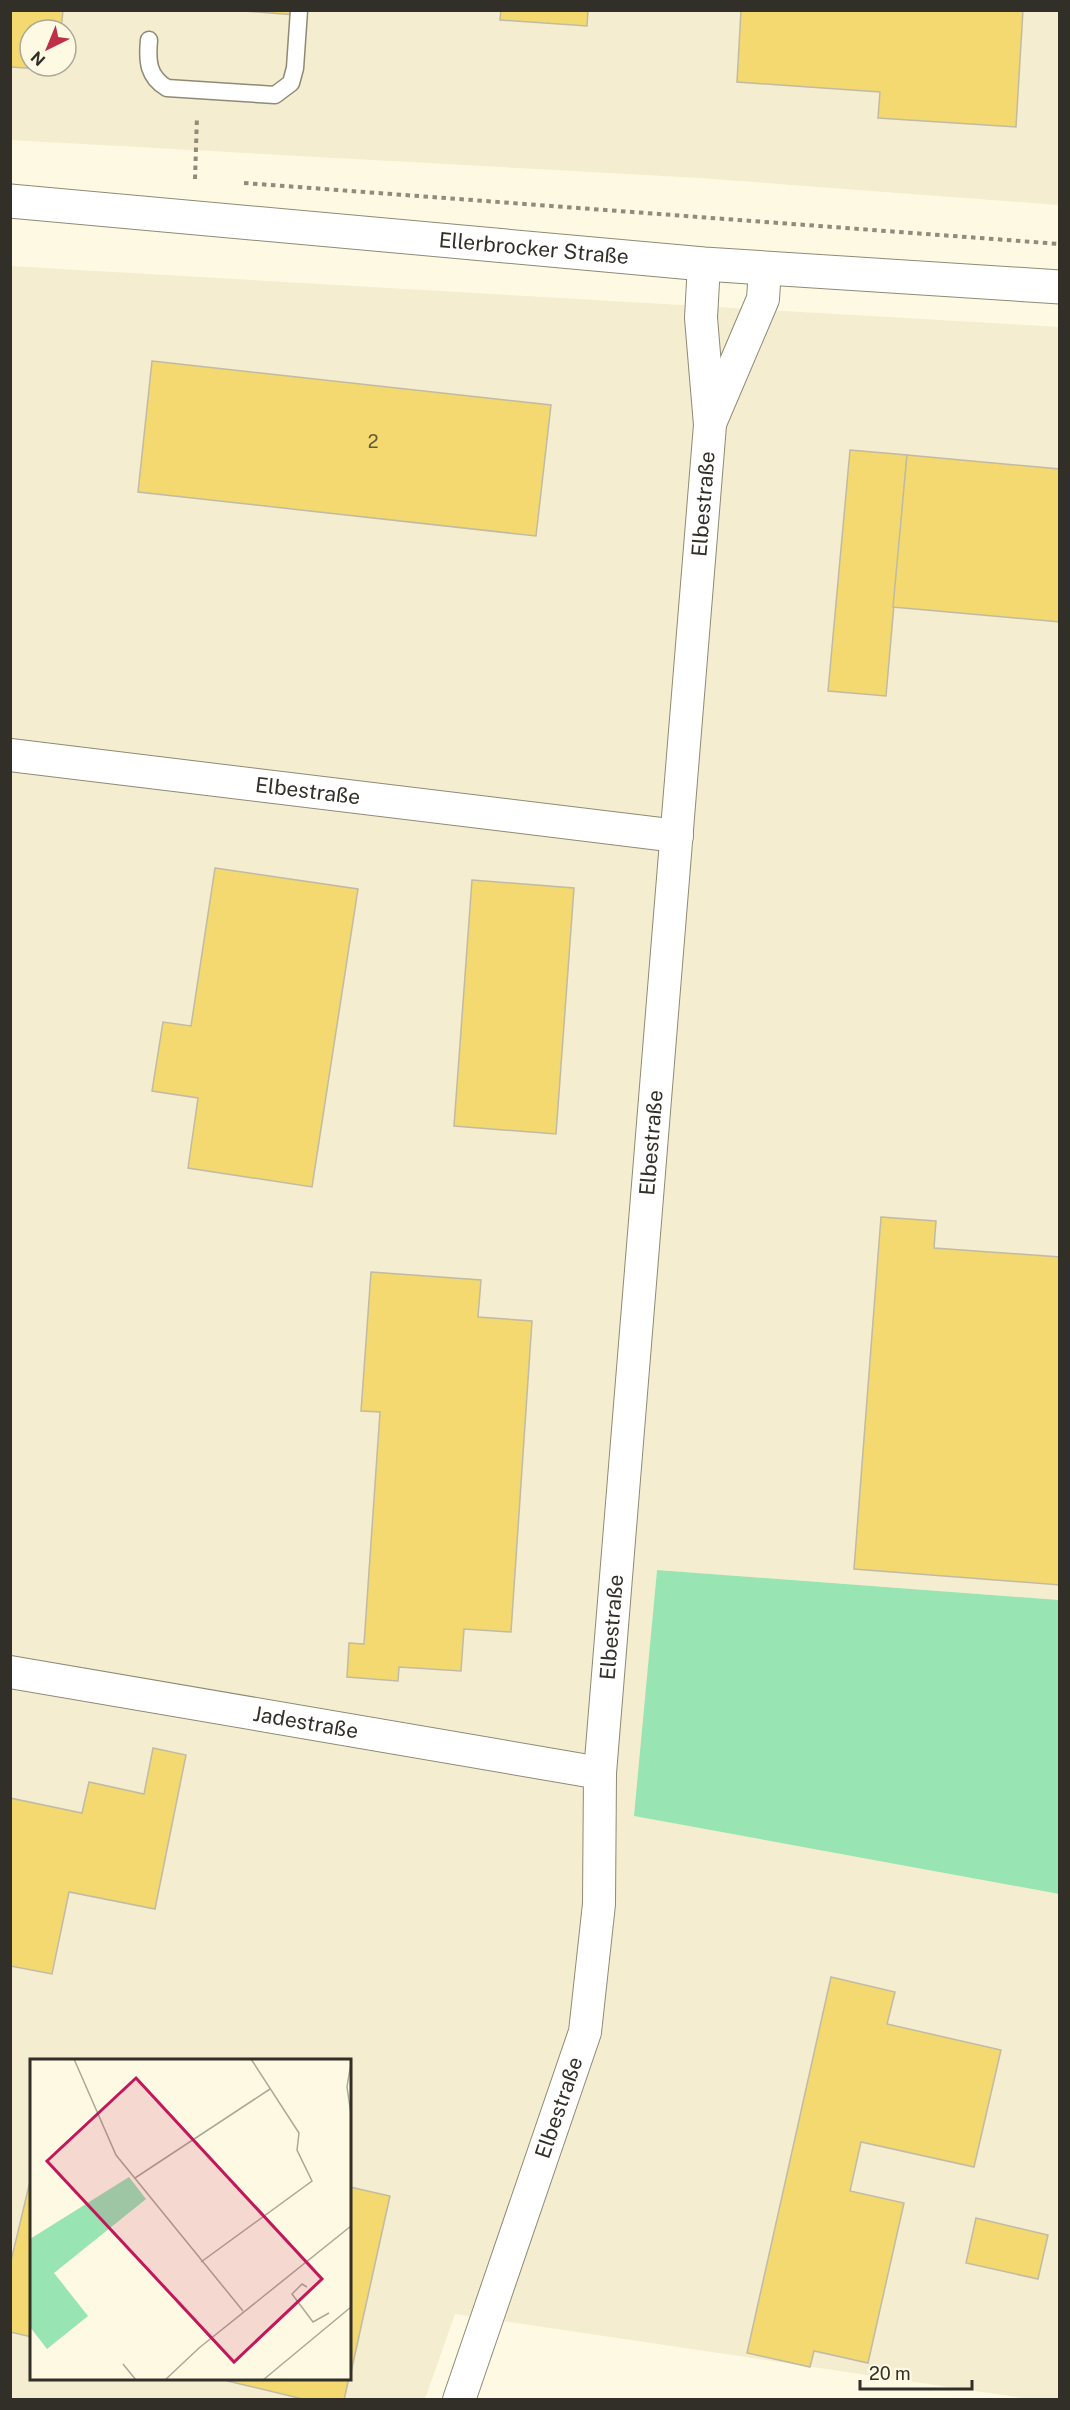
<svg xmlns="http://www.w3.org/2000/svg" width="1070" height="2410" font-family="'Public Sans',sans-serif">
<rect width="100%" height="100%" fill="#fef9e3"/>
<g fill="#f4edcf" fill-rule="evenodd">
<path d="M10,11H1059V205L700,178L11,140ZM30,30H66V66H30Z"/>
<path d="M10,266L1059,327V1600L657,1570L635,1816L1059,1894V2399H1029L455,2314L425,2399H11ZM32,2060H350V2378H32Z"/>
</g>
<polygon fill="#98e4b2" points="657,1570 1059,1600 1059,1894 634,1816"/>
<g fill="#f3d96f" stroke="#c0bba6" stroke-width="1.5">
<polygon points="10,10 63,10 61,30 30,30 30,66 59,66 59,70 10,67"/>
<polygon points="232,10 297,10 296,15"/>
<polygon points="501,10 588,10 587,26 500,20"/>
<polygon points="741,10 1023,10 1016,127 878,118 880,92 737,82"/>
<polygon points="152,361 551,405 536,536 138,492"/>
<polygon points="850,450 907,455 886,696 828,691"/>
<polygon points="907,455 1060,469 1060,622 893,607"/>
<polygon points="215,868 358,889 312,1187 188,1168 198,1098 152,1091 163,1022 191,1026"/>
<polygon points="472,880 574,888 556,1134 454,1126"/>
<polygon points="881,1217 936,1221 934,1248 1060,1257 1060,1585 854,1569"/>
<polygon points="371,1272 481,1280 478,1317 532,1321 511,1632 464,1629 461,1671 399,1667 398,1681 347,1677 349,1643 364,1644 380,1412 361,1411"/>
<polygon points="153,1748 186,1755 155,1909 69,1892 52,1974 10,1966 10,1798 82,1813 89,1782 144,1794"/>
<polygon points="831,1977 895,1992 887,2024 1001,2050 974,2167 861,2142 850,2191 904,2203 868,2363 814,2351 810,2367 747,2353"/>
<polygon points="32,2173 32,2337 10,2332 10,2265"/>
<polygon points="350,2187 390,2196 350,2377"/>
<polygon points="976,2218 1048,2235 1038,2279 966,2263"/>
<polygon points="215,2378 349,2378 344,2400 307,2400"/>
</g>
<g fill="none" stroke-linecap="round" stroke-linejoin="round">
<defs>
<path id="lane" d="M149,40C147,61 148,77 167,88L275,95L291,83L295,68L299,10"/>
<g id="street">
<polyline points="711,421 763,299 765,268"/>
<path id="s1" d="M10,755L677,836"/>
<path id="s2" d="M10,1672L600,1773"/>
<path id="s3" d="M459,2400L585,2032L599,1904L600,1773L710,425L701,318L704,264"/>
</g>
<g id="secondary">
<path id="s4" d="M10,201L704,264L1060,287"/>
</g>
</defs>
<use href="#lane" stroke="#8f8a76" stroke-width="19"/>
<use href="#street" stroke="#8f8a76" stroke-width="34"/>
<use href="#secondary" stroke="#8f8a76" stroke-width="35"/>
<g stroke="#8f8c7d" stroke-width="4" stroke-dasharray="4.5 4.5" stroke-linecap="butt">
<polyline points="195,179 197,116"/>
<polyline points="244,183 1060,244"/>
</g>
<use href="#lane" stroke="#fff" stroke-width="16"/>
<use href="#street" stroke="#fff" stroke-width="32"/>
<use href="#secondary" stroke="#fff" stroke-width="33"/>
</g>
<g text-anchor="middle" stroke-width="4.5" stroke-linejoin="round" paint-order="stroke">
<g font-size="18" fill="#625a39">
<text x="373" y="448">2</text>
</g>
<g font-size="21" fill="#312f27" stroke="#fef9e3">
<text dy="7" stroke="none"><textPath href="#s4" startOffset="526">Ellerbrocker Straße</textPath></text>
<text dy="7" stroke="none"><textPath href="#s3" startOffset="1922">Elbestraße</textPath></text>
<text dy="7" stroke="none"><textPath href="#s1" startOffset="300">Elbestraße</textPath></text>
<text dy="7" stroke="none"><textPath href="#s3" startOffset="1281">Elbestraße</textPath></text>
<text dy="7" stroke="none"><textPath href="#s3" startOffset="795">Elbestraße</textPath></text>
<text dy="7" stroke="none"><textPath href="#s2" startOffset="300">Jadestraße</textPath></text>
<text dy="7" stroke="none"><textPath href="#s3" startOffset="309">Elbestraße</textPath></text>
</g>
</g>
<g transform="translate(30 2059)">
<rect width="321" height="321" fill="#fef9e3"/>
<path d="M99,118L116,140L24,214L58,257L17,290L0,268V180Z" fill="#98e4b2"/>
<path fill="none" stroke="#aca898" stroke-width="1.5" d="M44,0L86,96L213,252M321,4L317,28L321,55M105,119L240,30M171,203L282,122L267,91L269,74L221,0M277,228L272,225L262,235L283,263L299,254M93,305L106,321M135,321L169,289L321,167M233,321L321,248"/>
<path fill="#c2185b" fill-opacity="0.15" stroke="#c2185b" stroke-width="3" d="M106,19L292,220L204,303L17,102Z"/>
<rect width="321" height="321" fill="none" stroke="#312f27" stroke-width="3"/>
</g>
<rect width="1070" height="2410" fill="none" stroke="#312f27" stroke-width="24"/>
<g transform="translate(48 48) rotate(223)"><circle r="28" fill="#fef9e3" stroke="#aca898" stroke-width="1.5"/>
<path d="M0-4.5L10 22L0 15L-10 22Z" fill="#bf2f46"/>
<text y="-9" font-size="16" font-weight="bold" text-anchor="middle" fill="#312f27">N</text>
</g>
<path d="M860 2380v9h112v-9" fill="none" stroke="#312f27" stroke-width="3"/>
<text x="869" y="2380" font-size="18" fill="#312f27" stroke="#fef9e3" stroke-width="4.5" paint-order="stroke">20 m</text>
</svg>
